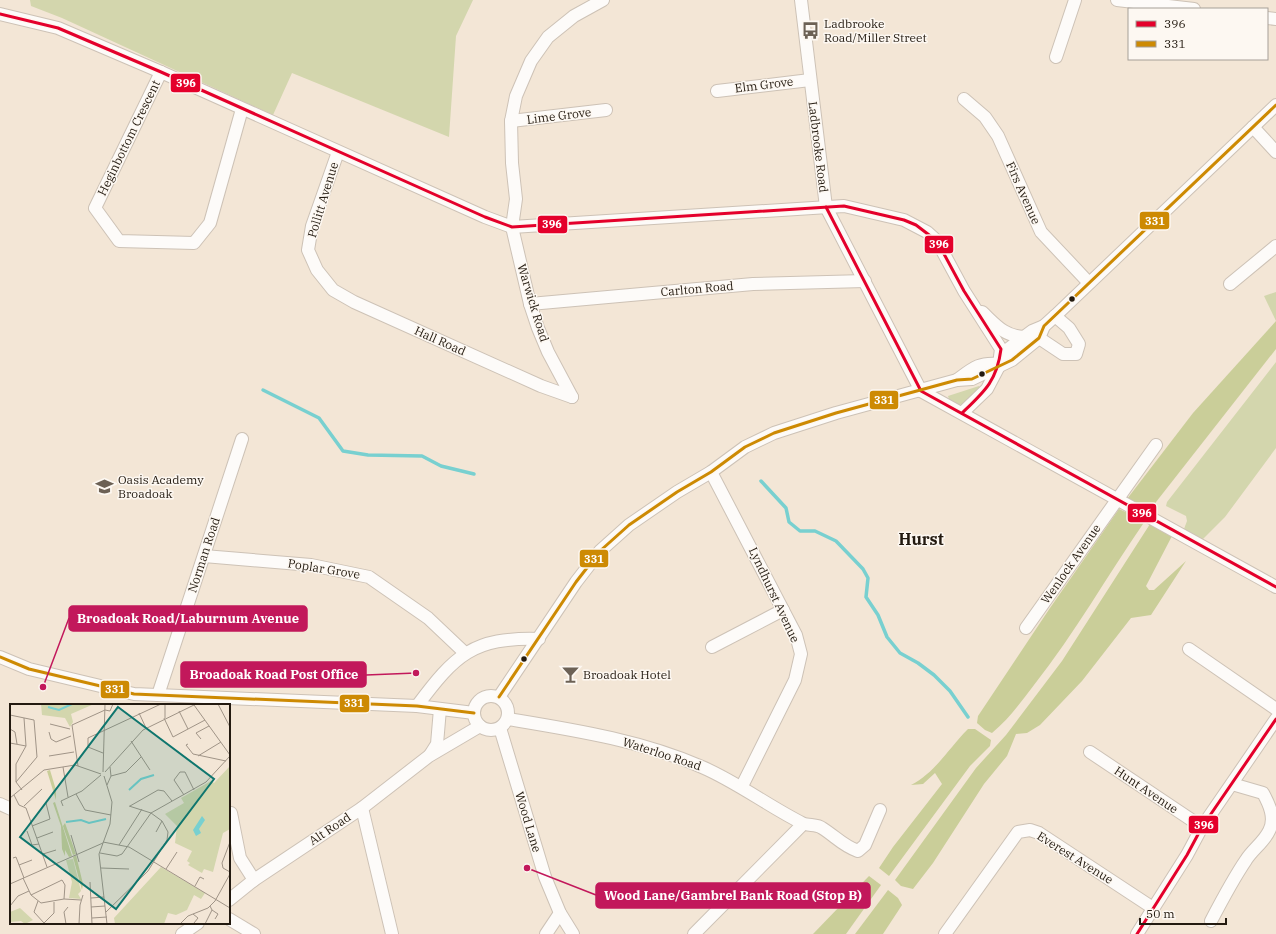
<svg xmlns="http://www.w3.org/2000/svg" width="1276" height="934" font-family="'IBM Plex Serif',serif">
<rect width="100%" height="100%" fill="#f3e6d6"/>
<g fill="#d3d6ad">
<polygon points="30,0 473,0 456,36 449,137 292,73 273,115 62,18 31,6"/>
<polygon points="1276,292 1276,321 1264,296"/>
<polygon points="1276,362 1276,448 1225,517 1202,540 1184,529 1187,521 1186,516 1166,506 1167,502"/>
<polygon points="979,386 981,388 963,404 959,405 949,399 948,396"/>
</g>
<g fill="#cace99">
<polygon points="1276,321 1276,349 1149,511 1127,499 1193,413"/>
<path d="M1119,509L1145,521C1107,576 1075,633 1034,685C1021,702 1009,719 992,733L985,730L977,723L978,716L1050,608Z"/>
<polygon points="1150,524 1172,536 1146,586 1149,590 1154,590 1186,561 1151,615 1131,618 1082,681 1040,725 1027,733 1016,734 1007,756 984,784 933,863 913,889 901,886 895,880 976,768 1006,735 1062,661"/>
<path d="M968,729H975L991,740L990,746L970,766L889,876L879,868L893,847L942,784L935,773L923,784L911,785C936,772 948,749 968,729Z"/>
<polygon points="869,876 881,885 846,934 813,934"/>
<polygon points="888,890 898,898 902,905 883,934 855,934"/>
</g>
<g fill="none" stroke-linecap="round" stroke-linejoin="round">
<g stroke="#78d0d0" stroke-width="3.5">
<polyline points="263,390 319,418 343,451 368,455 422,456 441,466 474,474"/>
<polyline points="761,481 786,508 789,522 800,531 815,531 836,541 863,569 868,578 866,597 878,615 887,637 900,653 918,663 934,675 950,691 968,717"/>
</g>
<defs>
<g id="minor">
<polyline points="801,0 826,207 921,391"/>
<polyline points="1117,0 1194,9"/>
<polyline points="0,14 58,28 161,72 485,217 512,227 844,206 904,220 927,232 937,241 964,291 1001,349 999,364"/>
<polyline points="1267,18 1276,19"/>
<polyline points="1056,57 1075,0"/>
<polyline points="161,72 95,208 119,241 194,243 210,223 242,109"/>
<polyline points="717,91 810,80"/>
<polyline points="964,99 985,117 998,136 1041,232 1089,283"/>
<polyline points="511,121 606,110"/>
<polyline points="1253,127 1276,152"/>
<polyline points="338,152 312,226 308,250 317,270 333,290 354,302 541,386 572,397"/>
<polyline points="1230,284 1276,246"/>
<polyline points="530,304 753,284 865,281"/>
<path d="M982,312C996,325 1004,336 1024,337"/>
<polyline points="1039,338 1063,354 1076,354 1079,344 1069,328 1055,316"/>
<path d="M957,380C973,368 979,362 999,364"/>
<polyline points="921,391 1276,587"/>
<polyline points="572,397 548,352 538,328 530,304 512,227 516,199 512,163 511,121 516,96 531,61 548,37 574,16 603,0"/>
<polyline points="962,413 987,389 1008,349 1032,331 1044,326"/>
<polyline points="711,472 796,635 801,654 795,680 742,786"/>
<polyline points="204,556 311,565 369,577 428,618 465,653"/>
<polyline points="1026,628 1156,445"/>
<polyline points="712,647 783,610"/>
<polyline points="1189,649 1276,709"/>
<polyline points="0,657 29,669 134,694 417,706 474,713"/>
<polyline points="158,695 242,439"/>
<circle cx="491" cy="713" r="17"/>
<polyline points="499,697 576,582 600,551 629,525 677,492 711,472 745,447 774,433 836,413 957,380 972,379 1012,360 1039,338 1044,326 1055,316 1276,105"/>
<path d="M417,706C455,655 473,637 539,639"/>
<path d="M508,719C574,730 640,740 702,767C737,782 768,806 802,823C808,826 817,824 822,828C835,836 843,846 858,851L865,845L880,810"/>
<polyline points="500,728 545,877 560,913 573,934"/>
<polyline points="1090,752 1202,827"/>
<polyline points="430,755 437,744 440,709"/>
<polyline points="0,804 11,809"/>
<polyline points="362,808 392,934"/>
<polyline points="231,813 240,858 254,880"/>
<polyline points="229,900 254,880 362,808 429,756 480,726"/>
<polyline points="229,919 254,934"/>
<path d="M1211,921C1222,900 1233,879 1246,860C1252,850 1264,842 1269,831C1276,818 1269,804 1263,793L1232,784"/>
<polyline points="182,934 198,923"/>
<polyline points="546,934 560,913"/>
<polyline points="694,934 803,824"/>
<polyline points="945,934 1018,832 1030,830 1039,833 1153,908"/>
<polyline points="1137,934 1187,855 1202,827 1276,719"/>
</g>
</defs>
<use href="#minor" stroke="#cdc2b6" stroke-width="14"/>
<use href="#minor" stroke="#fdfbf9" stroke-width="12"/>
<defs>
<g id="bus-1">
<path d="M0,14L58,28L161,72L485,217L512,227L844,206L904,220L916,225L937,241L964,291L1001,349C997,381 984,392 962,413"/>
<polyline points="826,207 921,391 1276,587"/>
<polyline points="1137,934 1187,855 1202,827 1276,719"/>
</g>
<g id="bus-2">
<polyline points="0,657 29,669 134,694 417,706 474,713"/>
<polyline points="499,697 576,582 600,551 629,525 677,492 711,472 745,447 774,433 836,413 957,380 972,379 1012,360 1039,338 1044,326 1276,105"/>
</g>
</defs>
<use href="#bus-1" stroke="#fdf8f2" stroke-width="6"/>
<use href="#bus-2" stroke="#fdf8f2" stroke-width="6"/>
<use href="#bus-1" stroke="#e4002b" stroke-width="3"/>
<use href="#bus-2" stroke="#cd8a03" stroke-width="3"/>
</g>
<defs>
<symbol id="bus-bare" viewBox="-9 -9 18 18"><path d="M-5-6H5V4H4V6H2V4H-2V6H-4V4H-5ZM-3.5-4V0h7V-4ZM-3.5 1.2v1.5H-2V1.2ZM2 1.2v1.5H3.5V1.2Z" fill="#6c6155" stroke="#fdf8f2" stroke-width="2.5" paint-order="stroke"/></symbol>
<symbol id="school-bare" viewBox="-9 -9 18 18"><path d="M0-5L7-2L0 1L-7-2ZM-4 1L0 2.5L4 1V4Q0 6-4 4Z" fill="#6c6155" stroke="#fdf8f2" stroke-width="2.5" paint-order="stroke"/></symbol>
<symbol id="bar-bare" viewBox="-9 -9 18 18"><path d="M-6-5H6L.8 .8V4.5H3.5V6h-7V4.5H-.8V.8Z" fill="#6c6155" stroke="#fdf8f2" stroke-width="2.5" paint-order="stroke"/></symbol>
</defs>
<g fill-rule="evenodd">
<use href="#bus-bare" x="798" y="18" width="25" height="25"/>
<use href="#school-bare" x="92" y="474" width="25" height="25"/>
<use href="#bar-bare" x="558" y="662" width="25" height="25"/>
</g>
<g fill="#231a10" stroke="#fdf8f2" stroke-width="1.5">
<circle cx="1072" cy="299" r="3.5"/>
<circle cx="982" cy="374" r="3.5"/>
<circle cx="524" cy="659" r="3.5"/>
</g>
<g text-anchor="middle" stroke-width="3" stroke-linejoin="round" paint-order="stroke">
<g font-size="12" fill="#231a10" stroke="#fdf8f2" text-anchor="start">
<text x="824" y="28">Ladbrooke<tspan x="824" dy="14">Road/Miller Street</tspan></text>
<text x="118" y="484">Oasis Academy<tspan x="118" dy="14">Broadoak</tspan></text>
<text x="583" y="679">Broadoak Hotel</text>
</g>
<g font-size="12" fill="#231a10" stroke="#fdf8f2">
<text transform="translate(764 85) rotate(-7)" y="4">Elm Grove</text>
<text transform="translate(559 116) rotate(-7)" y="4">Lime Grove</text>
<text transform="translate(129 138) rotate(-64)" y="4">Heginbottom Crescent</text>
<text transform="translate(818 147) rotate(83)" y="4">Ladbrooke Road</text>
<text transform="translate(1023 193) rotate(66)" y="4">Firs Avenue</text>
<text transform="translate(323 200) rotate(-73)" y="4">Pollitt Avenue</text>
<text transform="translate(697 289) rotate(-5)" y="4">Carlton Road</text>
<text transform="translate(533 303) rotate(73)" y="4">Warwick Road</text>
<text transform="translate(440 341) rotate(24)" y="4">Hall Road</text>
<text transform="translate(204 555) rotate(-72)" y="4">Norman Road</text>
<text transform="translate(1071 564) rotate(-55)" y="4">Wenlock Avenue</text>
<text transform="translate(324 569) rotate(9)" y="4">Poplar Grove</text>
<text transform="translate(774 595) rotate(65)" y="4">Lyndhurst Avenue</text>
<text transform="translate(662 754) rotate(18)" y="4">Waterloo Road</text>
<text transform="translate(1146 790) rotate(34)" y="4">Hunt Avenue</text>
<text transform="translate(528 822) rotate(73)" y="4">Wood Lane</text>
<text transform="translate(330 829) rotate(-34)" y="4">Alt Road</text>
<text transform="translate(1075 858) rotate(32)" y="4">Everest Avenue</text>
</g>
<g font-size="16" font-weight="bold" fill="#231a10" stroke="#fdf8f2">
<text x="921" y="545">Hurst</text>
</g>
</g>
<g transform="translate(10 704)">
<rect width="220" height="220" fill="#f3e6d6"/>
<path d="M31,0H84L61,10L63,18L60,23L55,14L32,11ZM220,62V125L213,129L203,168L194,165L192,169L178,161L180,159L177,157L182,147L165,139L167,122L155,110L174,99L171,94L201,77L204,79ZM63,155L71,187L68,190L71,195L59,194L62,178L56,156ZM151,163L195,189L191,195L184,191L177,206L166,211L158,209L154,220H105L104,214ZM10,204L23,216L15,220L11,217L0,218V208Z" fill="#d3d6ad"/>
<path d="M40,66L46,86V96L37,67ZM45,98L62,152L59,153L55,146V152L52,145L51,122L43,99ZM55,119L66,150L63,151L53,122ZM66,151L73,180L72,186L63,153Z" fill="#cace99"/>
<path d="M192,112L195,116L189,125L191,129L186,132L183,126Z" fill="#78d0d0"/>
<path fill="none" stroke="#78d0d0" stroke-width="2" d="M38,3L49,6L62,0M119,86L131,75L144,71M56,118L71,116L79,119L96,115"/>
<path fill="none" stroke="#a09487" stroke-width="1" d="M208,0L220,23M184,1L220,51M169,7L178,25M129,9L136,24M0,11L24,16L27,53L6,78M154,14L163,33L195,16M155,14V0M40,20L60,25M0,25L5,28L7,40M39,28L41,35L46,38L61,32M191,35L186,29L199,22M121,37L140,66M0,39L16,42M178,40L176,41L183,50L216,57M93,49L78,43V34L151,0M39,52L64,48M188,52L211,38M68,62L62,21L95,6L100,7L103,0M53,63L58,93M93,68L95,0M95,68L133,26L186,0M94,72L102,98L100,120L89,150L97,220M101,72L116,68L131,53M97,81L101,72L100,63M12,86L6,78V60L16,42L14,14M66,90L75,106L101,111M4,91L9,101L16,104L37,163M174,91L164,76L170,68H175L184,86M0,94L34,66L65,61L91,70M14,102L32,85M53,102L51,97L72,87L91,71M120,102L148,86L154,87L162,97M22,122L40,115L36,99M17,127L22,141L29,140M146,128L152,117M61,131L69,158M27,134L43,128M93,138L119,143L220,204M220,138L212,159L213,164L220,168M109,141L132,105M90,149L107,152L112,150L141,109L196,78L220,52M33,150L46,146M3,154L6,153L14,174M9,161L22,156M91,164L119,165M156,165L167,148M13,174L21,191L31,199L54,195L71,196M80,178L82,220M0,180L93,139M185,182L190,173L194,175M21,191L52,176L55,181L54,195M81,194L94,193M28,197L24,208L34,219L44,209V198M0,202L8,192L19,187M81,203L95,202M202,206L208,210L205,215M96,208L138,167L157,136L158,128L152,117L141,109L119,102M183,210L188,214L184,219M82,214L97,213M56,220L54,208L58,203M69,220L70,201L73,191M170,220L178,212L198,204L205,197L220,170M195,220L202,206L200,202"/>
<path fill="#0f766e" fill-opacity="0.15" stroke="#0f766e" stroke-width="2" d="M108,3L204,75L106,205L10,133Z"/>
<rect width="220" height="220" fill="none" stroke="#231a10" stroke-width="2"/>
</g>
<path fill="none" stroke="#c2185b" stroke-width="1.5" d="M43 687L69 618M416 673L366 675M527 868L596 895"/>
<g fill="#c2185b" stroke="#fdf8f2" stroke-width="1.5">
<circle cx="43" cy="687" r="4"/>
<circle cx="416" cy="673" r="4"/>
<circle cx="527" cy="868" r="4"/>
</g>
<g fill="#c2185b" stroke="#c2185b" stroke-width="1.5">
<rect x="69" y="606" width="238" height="25" rx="4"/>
<rect x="181" y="662" width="185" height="25" rx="4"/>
<rect x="596" y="883" width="274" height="25" rx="4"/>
</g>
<g font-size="13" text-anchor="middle" font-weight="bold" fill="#fff">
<text x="188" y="623">Broadoak Road/Laburnum Avenue</text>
<text x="274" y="679">Broadoak Road Post Office</text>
<text x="733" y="900">Wood Lane/Gambrel Bank Road (Stop B)</text>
</g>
<g stroke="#fdf8f2" stroke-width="1.5">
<rect x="170" y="73" width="31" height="20" rx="4" fill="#e4002b"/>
<rect x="1139" y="211" width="31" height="19" rx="4" fill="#cd8a03"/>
<rect x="537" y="215" width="31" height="19" rx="4" fill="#e4002b"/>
<rect x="924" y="235" width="30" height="19" rx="4" fill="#e4002b"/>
<rect x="869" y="390" width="30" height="20" rx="4" fill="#cd8a03"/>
<rect x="1127" y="503" width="30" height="20" rx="4" fill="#e4002b"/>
<rect x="579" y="549" width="30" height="19" rx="4" fill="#cd8a03"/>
<rect x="100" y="680" width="30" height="19" rx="4" fill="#cd8a03"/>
<rect x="339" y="694" width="31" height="19" rx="4" fill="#cd8a03"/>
<rect x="1188" y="815" width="31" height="19" rx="4" fill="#e4002b"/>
</g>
<g font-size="11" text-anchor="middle" font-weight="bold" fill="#fff">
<text x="186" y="87">396</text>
<text x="1155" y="225">331</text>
<text x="552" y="228">396</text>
<text x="939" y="248">396</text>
<text x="884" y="404">331</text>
<text x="1142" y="517">396</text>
<text x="594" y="563">331</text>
<text x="115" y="693">331</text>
<text x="354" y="707">331</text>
<text x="1204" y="829">396</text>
</g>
<rect x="1128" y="8" width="140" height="52" fill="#fdf8f2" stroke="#a69f98"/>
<rect x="1136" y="21" width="20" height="6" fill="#e4002b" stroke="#a69f98"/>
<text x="1164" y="28" font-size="12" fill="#231a10">396</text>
<rect x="1136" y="41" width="20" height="6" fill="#cd8a03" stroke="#a69f98"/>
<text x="1164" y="48" font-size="12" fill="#231a10">331</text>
<path d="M1140 918v6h86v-6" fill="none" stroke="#231a10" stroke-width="2"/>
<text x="1146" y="918" font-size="12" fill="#231a10" stroke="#fdf8f2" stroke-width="3" paint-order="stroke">50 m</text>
</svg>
